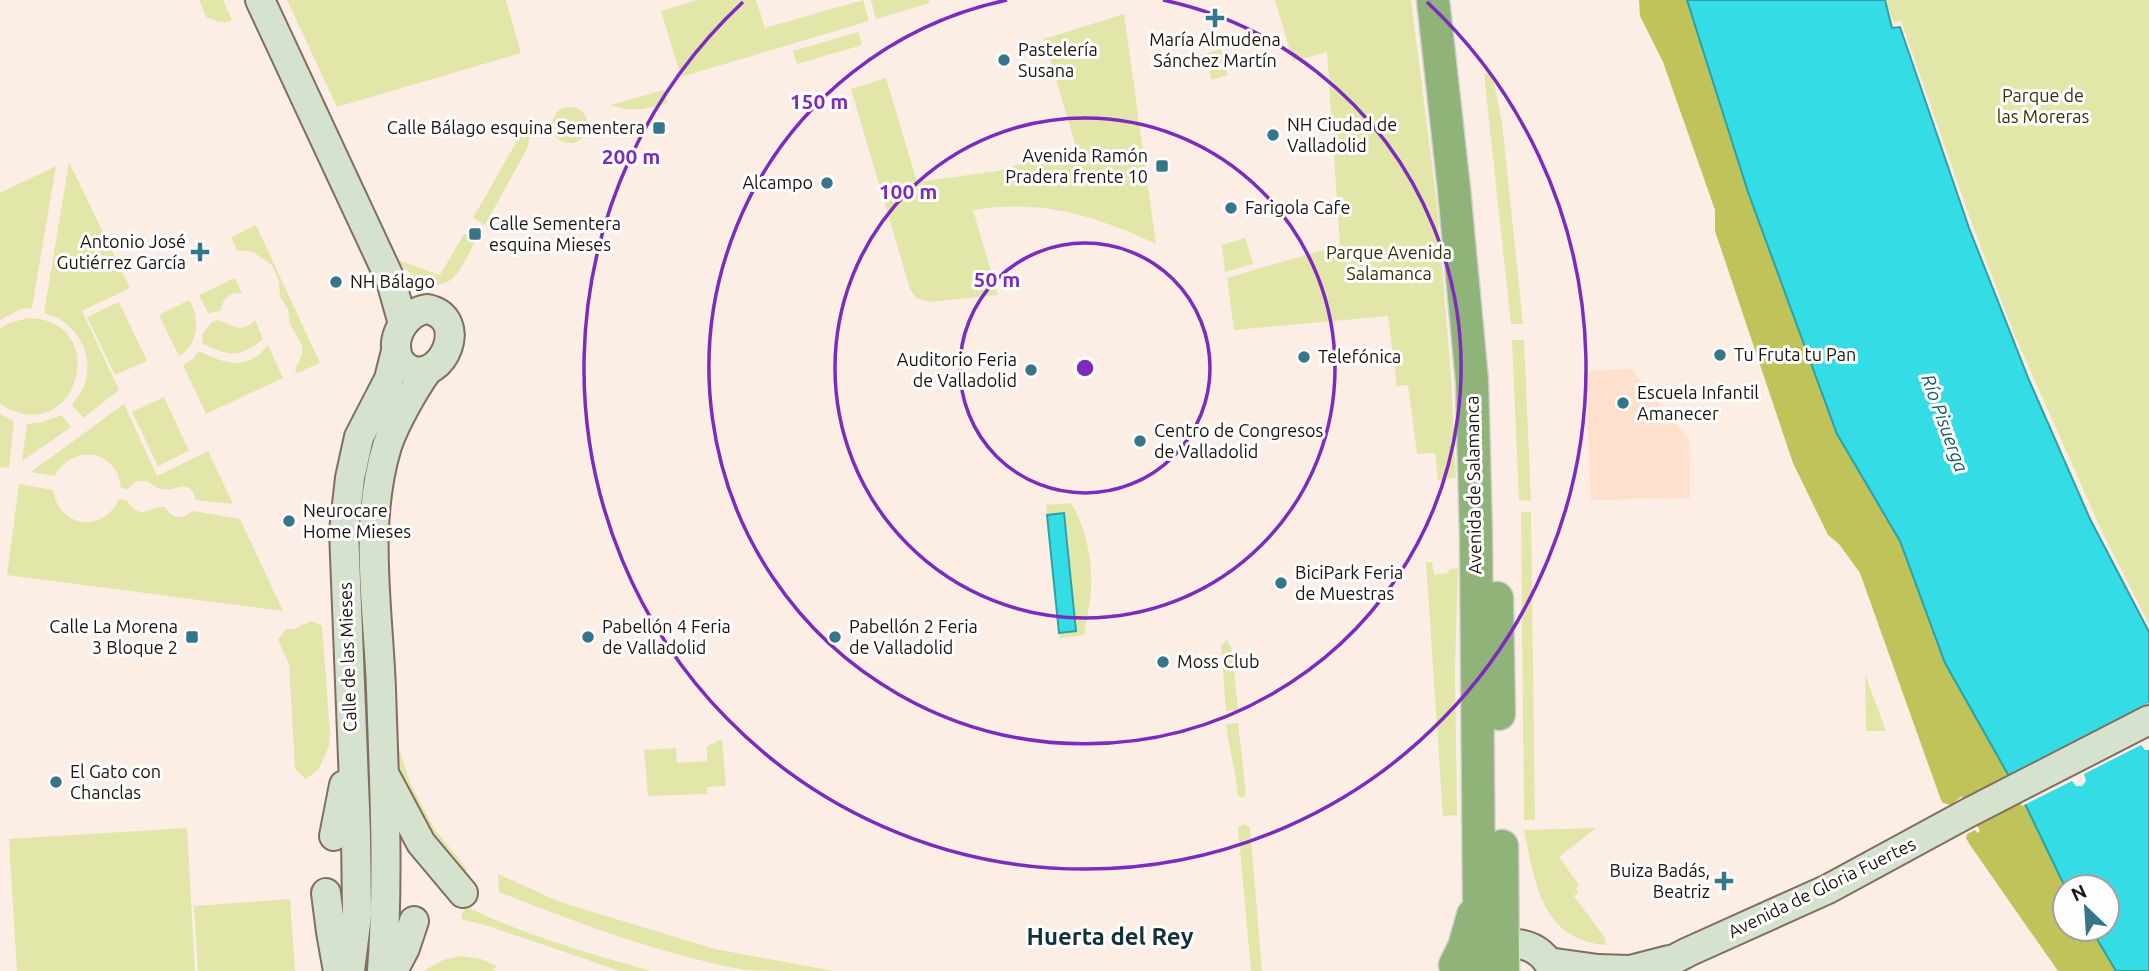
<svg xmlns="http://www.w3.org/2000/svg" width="2149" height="971" font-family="Ubuntu,sans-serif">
<rect width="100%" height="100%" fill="#fceee4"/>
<polygon fill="#ffe0cc" points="1631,369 1689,440 1690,498 1591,500 1586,371"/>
<g fill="#e2e6a9">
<polygon points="199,0 223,0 232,20 223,23 222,21 219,22 206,17"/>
<polygon points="287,0 506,0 521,53 337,107"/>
<polygon points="697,0 756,0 765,28 863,0 869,21 681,77 661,11"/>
<polygon points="871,0 929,0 930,3 876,19"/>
<polygon points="1275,0 1411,0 1437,204 1451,377 1456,478 1438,480 1435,453 1417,454 1408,385 1397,386 1388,316 1234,330 1227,278 1340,245 1327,52 1293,61"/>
<polygon points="1885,0 2149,0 2149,624 2103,534 2015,336 1972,224 1901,21 1894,23"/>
<path d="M1124,14L1156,244C1093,215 1043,199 973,210L998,295L929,302L916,298L910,289L851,89L886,78L917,182L998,171L1076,147L1044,39Z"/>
<polygon points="858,32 862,45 797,64 793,51"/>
<polygon points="1221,49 1228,75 1211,80 1208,61 1196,62 1195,57"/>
<polygon points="1492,73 1502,122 1523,324 1511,324 1484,74"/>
<path d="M664,90L668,103C645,109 634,113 611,105Z"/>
<circle cx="570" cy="125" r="18"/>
<polygon points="527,119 530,136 527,149 485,225 473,218 517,141"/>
<path d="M69,162L130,288L82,311L119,390L83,418L72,405C76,399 81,393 84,386C96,354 76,321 44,313Z"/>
<polygon points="56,166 32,308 21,309 0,320 0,193"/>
<polygon points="256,225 320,363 297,373 295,370 302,354 302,345 290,324 288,310 280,296 279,281 272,265 253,252 237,250 231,237"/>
<path d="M464,234L476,240C469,252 463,268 453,278C434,295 409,275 397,260L440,275Z"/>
<polygon points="1245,238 1253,264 1225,272 1222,245"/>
<path d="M235,278L242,294C230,291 222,299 221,311L208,313L199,295Z"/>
<path d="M189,300C201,317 198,346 179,356L159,315Z"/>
<polygon points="119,302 147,361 115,375 87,317"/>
<path d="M28,318C115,320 76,453 0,404V329L9,323Z"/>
<path d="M218,320C233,325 241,335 255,320L263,339C239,359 230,356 203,344L202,335L211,323Z"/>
<polygon points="1512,340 1524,340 1531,501 1519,500"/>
<path d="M268,345L283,378L206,414L183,365L194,358L198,351C226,363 246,373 268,345Z"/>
<polygon points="164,397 189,451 158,466 132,412"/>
<path d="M124,404L157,476L208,451L233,504L196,500C189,476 177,492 162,489C155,488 153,484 147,481H136L128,489L121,488C118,450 72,442 55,476L31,472Z"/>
<polygon points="0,414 14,421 9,468 0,467"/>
<polygon points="61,415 71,427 22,461 27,424 43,422"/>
<path d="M19,484L53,490C59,528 103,534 119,499L127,501C140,522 149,506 165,507C171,519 183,520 193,511L240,519L283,611L7,575Z"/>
<path d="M1071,503C1086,527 1093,562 1091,590C1090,605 1086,621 1084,635L1060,638L1059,633L1076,631L1067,530L1064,514L1047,515L1046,505Z"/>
<polygon points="1521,512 1531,512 1535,820 1524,820"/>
<polygon points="1426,562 1432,562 1434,575 1448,573 1449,569 1458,568 1455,669 1457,815 1443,816"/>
<polygon points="311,621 322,626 330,734 329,746 319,769 306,779 295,769 289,664 278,640 286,629 294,629"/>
<polygon points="1227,640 1232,650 1238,710 1226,711 1221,645"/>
<polygon points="1865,674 1886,731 1866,731"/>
<path d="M1238,723L1246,794L1243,798L1238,796C1236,771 1229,749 1226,724Z"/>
<polygon points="722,739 726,786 707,787 707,794 648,796 644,750 676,748 677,763 707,761 707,746"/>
<polygon points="400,752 411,785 435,830 467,869 461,877 404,793 392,753"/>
<polygon points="1243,824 1250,827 1262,971 1251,971 1238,827"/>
<polygon points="187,828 195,971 17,971 9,839"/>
<path d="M1596,828L1559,857L1579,885L1576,888L1578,892L1574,896L1605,938L1606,945C1541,940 1535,882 1524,830Z"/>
<path d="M498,874L560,902L715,949L833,971C808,971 770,971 746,970C661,955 579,923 499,892Z"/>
<polygon points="290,899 295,971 198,971 194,906"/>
<path d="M465,906C524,935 587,953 651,971H620L488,926L461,919Z"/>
<polygon points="460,956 481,959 497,966 492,971 424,971 443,960"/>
</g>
<polygon fill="#bfc359" points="1639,0 1687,0 1748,192 1837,434 1900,541 1945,663 2027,808 2065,887 2065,929 2091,929 2116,971 2058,971 1970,845 1966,838 1967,834 1975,830 1977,833 1980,831 1962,796 1951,805 1943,803 1941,800 1860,573 1839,544 1828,535 1793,463 1715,231 1715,210 1663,62 1640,16"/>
<g fill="#34dde5" stroke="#2da1a5" stroke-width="2">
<polygon points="1687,0 1885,0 1892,28 1900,27 1969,228 2029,380 2090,519 2149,632 2149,971 2116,971 2091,929 2107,929 2107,887 2065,887 2027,808 1945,663 1900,541 1837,434 1748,192"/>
<polygon points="1064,513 1076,631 1059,633 1047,515"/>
</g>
<polygon fill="#fceee4" points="2149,703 2149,750 2145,750 2141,745 2084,774 2086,781 2082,786 2076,786 2072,781 2022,806 2006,777"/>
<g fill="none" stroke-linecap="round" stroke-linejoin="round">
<defs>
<g id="secondary">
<polyline points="260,0 391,281 403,324"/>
<path d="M427,309C471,318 443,382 411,370C404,367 399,361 397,354C392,334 407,312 427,309Z"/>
<polyline points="387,779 421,843 463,893"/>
<polyline points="334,836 344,785"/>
<polyline points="326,893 331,932 338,971"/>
<path d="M1481,950C1509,939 1539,940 1553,971"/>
<polyline points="1548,962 1598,969 1630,970 1669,960"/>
<polyline points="350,971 357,915 356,834 344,531 350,478 359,437 389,379 396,351"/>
<path d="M382,971C389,877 384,783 381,689C378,608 363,525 387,446C395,423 413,391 427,371"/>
<polyline points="393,971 405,948 414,921"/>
<polyline points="1652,971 1688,952 1828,889 1968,813 2149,720"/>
</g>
<g id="trunk">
<polyline points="1433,0 1454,189 1472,381 1476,535 1479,897 1482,971"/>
<polyline points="1497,598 1499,714"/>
<polyline points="1502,846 1503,971"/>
<polyline points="1455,965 1464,947 1473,915"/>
</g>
</defs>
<use href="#secondary" stroke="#826e60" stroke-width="32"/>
<use href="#trunk" stroke="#d2d0cf" stroke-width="35"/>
<use href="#secondary" stroke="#d5e2cd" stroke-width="28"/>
<use href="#trunk" stroke="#8fb378" stroke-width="32"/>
</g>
<g fill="none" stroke="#7b2cbf" stroke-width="3.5">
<circle cx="1085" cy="368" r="125"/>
<circle cx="1085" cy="368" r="250"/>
<path d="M1163 0A376 376 0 1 1 1007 0"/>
<path d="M1427 2A501 501 0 1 1 743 2"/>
</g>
<g fill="#367689" stroke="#fefefe" stroke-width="2.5">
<path d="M1211.5 7.5h7v7h7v7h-7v7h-7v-7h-7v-7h7z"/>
<circle cx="1004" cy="60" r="7"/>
<rect x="652" y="121" width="14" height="14" rx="3.5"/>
<circle cx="1273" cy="135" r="7"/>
<rect x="1155" y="159" width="14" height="14" rx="3.5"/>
<circle cx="827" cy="183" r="7"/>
<circle cx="1231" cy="208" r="7"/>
<rect x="468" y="227" width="14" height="14" rx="3.5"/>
<path d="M196.5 241.5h7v7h7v7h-7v7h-7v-7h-7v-7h7z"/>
<circle cx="336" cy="282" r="7"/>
<circle cx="1720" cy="355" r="7"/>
<circle cx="1304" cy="357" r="7"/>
<circle cx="1031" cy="370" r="7"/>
<circle cx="1623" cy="403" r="7"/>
<circle cx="1140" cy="441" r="7"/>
<circle cx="289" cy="521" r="7"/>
<circle cx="1281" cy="583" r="7"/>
<rect x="185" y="630" width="14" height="14" rx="3.5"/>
<circle cx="588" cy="637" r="7"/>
<circle cx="835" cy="637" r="7"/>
<circle cx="1163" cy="662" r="7"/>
<circle cx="56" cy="782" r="7"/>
<path d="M1720.5 870.5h7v7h7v7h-7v7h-7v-7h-7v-7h7z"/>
</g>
<g text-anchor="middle" stroke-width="6" stroke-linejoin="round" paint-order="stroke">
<g font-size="18" fill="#1c140f" stroke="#fefefe" text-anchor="start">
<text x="1215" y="46" text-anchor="middle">María Almudena<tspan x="1215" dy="21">Sánchez Martín</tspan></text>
<text x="1018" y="56">Pastelería<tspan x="1018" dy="21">Susana</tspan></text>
<text x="1287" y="131">NH Ciudad de<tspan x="1287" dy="21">Valladolid</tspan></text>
<text x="645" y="134" text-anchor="end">Calle Bálago esquina Sementera</text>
<text x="1148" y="162" text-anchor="end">Avenida Ramón<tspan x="1148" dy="21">Pradera frente 10</tspan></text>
<text x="813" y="189" text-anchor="end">Alcampo</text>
<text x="1245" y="214">Farigola Cafe</text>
<text x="489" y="230">Calle Sementera<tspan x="489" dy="21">esquina Mieses</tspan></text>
<text x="186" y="248" text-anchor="end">Antonio José<tspan x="186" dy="21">Gutiérrez García</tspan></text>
<text x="350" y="288">NH Bálago</text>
<text x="1734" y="361">Tu Fruta tu Pan</text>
<text x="1318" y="363">Telefónica</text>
<text x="1017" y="366" text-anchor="end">Auditorio Feria<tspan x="1017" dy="21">de Valladolid</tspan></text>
<text x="1637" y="399">Escuela Infantil<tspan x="1637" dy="21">Amanecer</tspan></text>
<text x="1154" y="437">Centro de Congresos<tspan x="1154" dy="21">de Valladolid</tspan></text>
<text x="303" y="517">Neurocare<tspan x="303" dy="21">Home Mieses</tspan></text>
<text x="1295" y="579">BiciPark Feria<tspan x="1295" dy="21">de Muestras</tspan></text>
<text x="178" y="633" text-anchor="end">Calle La Morena<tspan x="178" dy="21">3 Bloque 2</tspan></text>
<text x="602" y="633">Pabellón 4 Feria<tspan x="602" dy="21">de Valladolid</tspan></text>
<text x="849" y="633">Pabellón 2 Feria<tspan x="849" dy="21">de Valladolid</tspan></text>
<text x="1177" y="668">Moss Club</text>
<text x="70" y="778">El Gato con<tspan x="70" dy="21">Chanclas</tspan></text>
<text x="1710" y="877" text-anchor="end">Buiza Badás,<tspan x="1710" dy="21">Beatriz</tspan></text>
</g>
<g font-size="18" fill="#333406" stroke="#fefefe">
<text x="2043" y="102">Parque de<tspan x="2043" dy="21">las Moreras</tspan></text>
<text x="1389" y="259">Parque Avenida<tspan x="1389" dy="21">Salamanca</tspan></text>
</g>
<g font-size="18" fill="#1c140f" stroke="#fefefe">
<text transform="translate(1474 485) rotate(-91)" y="6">Avenida de Salamanca</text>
<text transform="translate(348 657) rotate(-92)" y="6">Calle de las Mieses</text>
<text transform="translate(1822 888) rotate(-26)" y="6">Avenida de Gloria Fuertes</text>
</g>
<g font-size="19" font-style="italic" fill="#185a5e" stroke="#fefefe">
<text transform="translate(1945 423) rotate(70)" y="7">Río Pisuerga</text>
</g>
<g font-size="24" font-weight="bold" fill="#12313a" stroke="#fefefe">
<text x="1110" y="945">Huerta del Rey</text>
</g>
</g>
<circle cx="1085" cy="368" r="10" fill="#7b2cbf" stroke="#fefefe" stroke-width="3.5"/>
<g font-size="21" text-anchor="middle" font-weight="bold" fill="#7b2cbf" stroke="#fefefe" stroke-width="6" stroke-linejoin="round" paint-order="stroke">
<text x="819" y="109">150 m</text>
<text x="631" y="164">200 m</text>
<text x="908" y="199">100 m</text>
<text x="997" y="287">50 m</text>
</g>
<g transform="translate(2086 908) rotate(335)"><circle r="33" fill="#fefefe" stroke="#a4a09e" stroke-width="2"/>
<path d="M0-5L12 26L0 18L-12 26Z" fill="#367689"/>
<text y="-10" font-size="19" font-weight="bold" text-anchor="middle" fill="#1c140f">N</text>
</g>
</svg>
